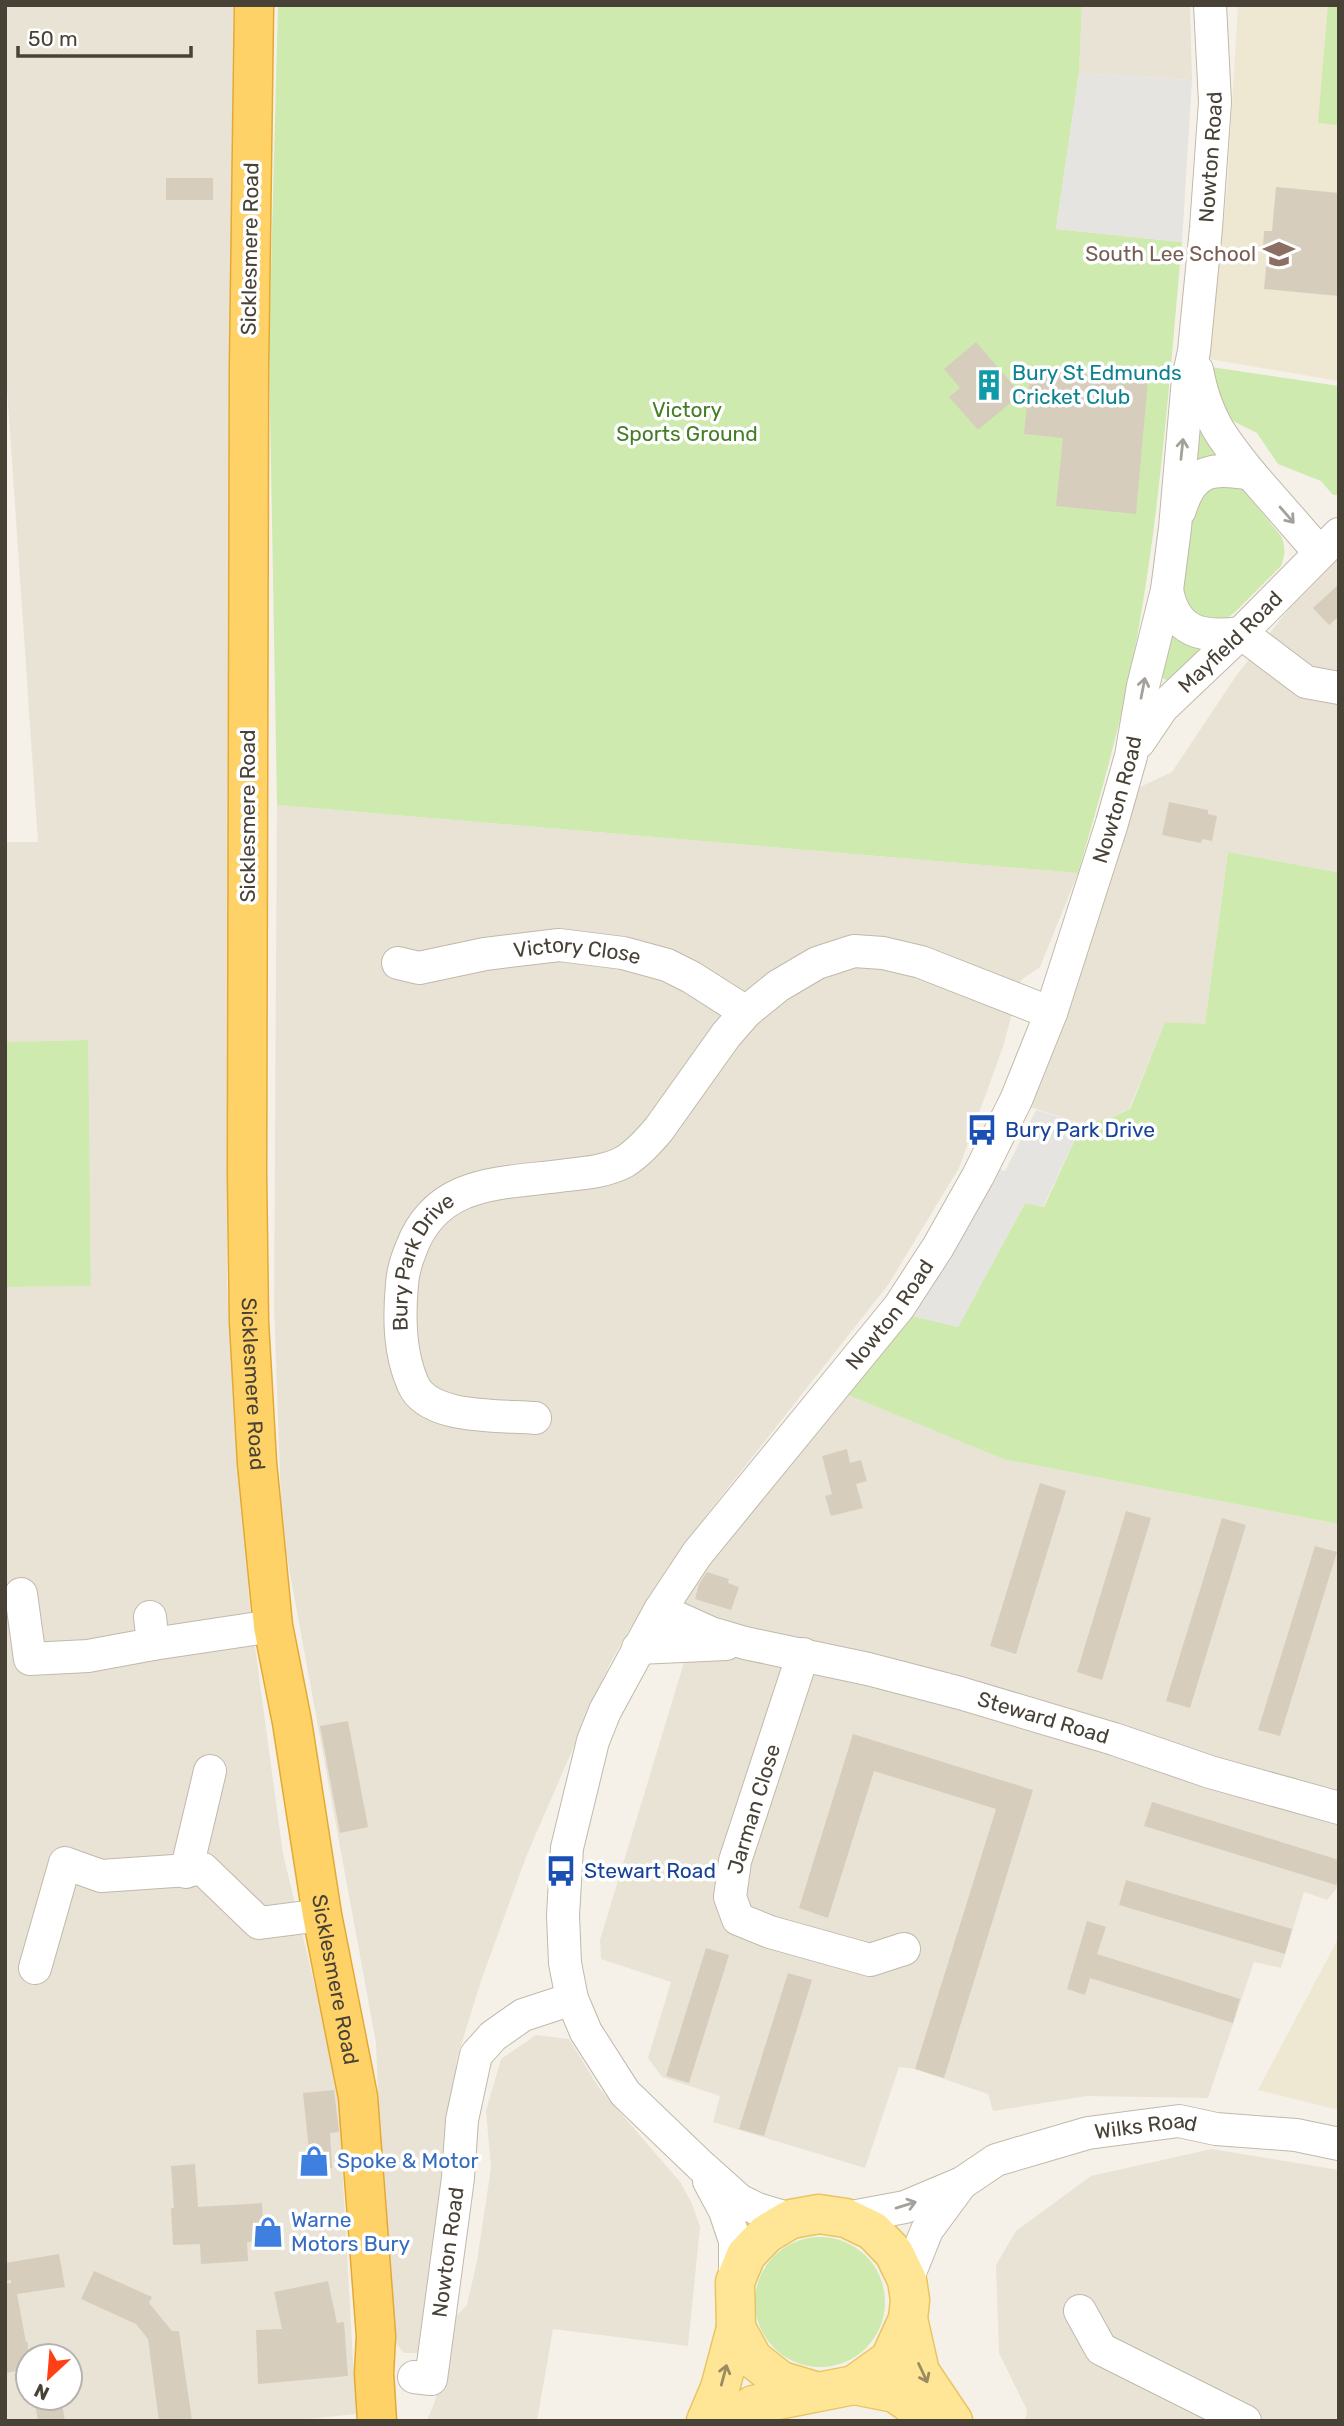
<svg xmlns="http://www.w3.org/2000/svg" width="1344" height="2426" font-family="Rubik,sans-serif">
<rect width="100%" height="100%" fill="#f5f1e8"/>
<g fill="#e9e3d6" fill-rule="evenodd">
<path d="M5,5H233L227,1285L250,1610L283,1854L339,2086L345,2132L341,2146L356,2414L289,2421H5V1287L91,1286L87,1040L5,1042V842H38L5,359ZM28,2356H70V2398H28Z"/>
<polygon points="1082,5 1190,5 1192,80 1079,73"/>
<polygon points="1339,558 1338,872 1228,852 1205,1025 1165,1022 1129,1109 1108,1119 1082,1124 1030,1107 1138,788 1172,772 1236,676 1302,592"/>
<polygon points="277,805 1078,873 1040,967 1021,980 1003,1047 959,1168 888,1285 683,1545 652,1591 610,1663 526,1857 481,1981 457,2058 429,2342 423,2353 404,2353 397,2345 384,2237 376,2043 282,1530 274,1306"/>
<polygon points="848,1395 1003,1459 1339,1524 1339,1880 1336,1889 1327,1900 1304,1892 1281,1968 1254,1962 1208,2098 1087,2096 993,2111 988,2094 915,2069 899,2067 865,2168 713,2122 720,2096 662,2077 648,2058 671,1982 601,1959 600,1940 685,1659 685,1595 703,1569"/>
<polygon points="536,2035 569,2039 599,2088 681,2183 692,2204 700,2227 688,2346 553,2329 537,2421 427,2421 443,2380 455,2317 467,2305 477,2261 491,2168 486,2111 501,2059"/>
<polygon points="1212,2149 1339,2170 1339,2421 1025,2421 1027,2410 999,2353 996,2265 1016,2231 1091,2176"/>
</g>
<g fill="#eee7d1">
<polygon points="1238,5 1339,5 1339,381 1203,358 1213,318 1227,189"/>
<polygon points="1339,1937 1339,2110 1258,2090"/>
</g>
<g fill="#ceeaaf">
<path d="M278,5H1082L1079,73L1056,229L1182,242C1170,372 1161,503 1138,632C1124,714 1101,794 1078,873L277,805L269,350Z"/>
<polygon points="1328,5 1339,5 1339,125 1318,123"/>
<polygon points="1204,366 1339,386 1339,495 1333,495 1321,481 1278,464 1257,433 1231,420"/>
<polygon points="1202,426 1226,459 1187,466 1190,429"/>
<path d="M1225,484L1242,489L1281,536C1286,547 1285,555 1281,566L1237,610L1229,617L1219,620L1201,618L1189,610L1183,589L1192,508L1208,489Z"/>
<polygon points="1169,627 1208,645 1168,681 1159,676"/>
<polygon points="1228,852 1337,872 1339,867 1339,1524 1003,1459 848,1395 913,1316 958,1327 1025,1203 1044,1207 1082,1124 1108,1119 1130,1109 1165,1022 1205,1024"/>
<polygon points="88,1040 91,1286 5,1287 5,1042"/>
<circle cx="820" cy="2302" r="65"/>
</g>
<g fill="#e6e4e0">
<polygon points="1079,73 1192,80 1182,242 1056,229"/>
<polygon points="1036,1110 1082,1124 1043,1207 1025,1203 958,1327 913,1316 917,1304 999,1169 1005,1171"/>
</g>
<g fill="#d7cdbd">
<rect x="166" y="178" width="47" height="22"/>
<polygon points="1276,187 1339,193 1339,296 1264,289 1268,249 1263,248 1264,231 1272,231"/>
<polygon points="976,342 1021,394 978,430 949,397 960,388 944,369"/>
<polygon points="1031,368 1148,380 1136,514 1056,506 1063,438 1024,434"/>
<polygon points="1339,584 1339,616 1329,625 1313,608"/>
<polygon points="1169,802 1208,810 1208,814 1217,816 1212,841 1202,839 1201,843 1162,835"/>
<polygon points="847,1449 850,1463 861,1460 867,1481 856,1484 863,1508 831,1516 825,1496 832,1494 822,1456"/>
<polygon points="1040,1483 1066,1491 1016,1654 990,1646"/>
<polygon points="1126,1511 1151,1518 1102,1680 1077,1672"/>
<polygon points="1222,1518 1246,1525 1190,1708 1166,1701"/>
<polygon points="1315,1546 1337,1552 1280,1736 1258,1730"/>
<polygon points="707,1572 729,1579 728,1583 739,1587 731,1610 695,1599 699,1584"/>
<polygon points="348,1721 368,1827 340,1833 320,1726"/>
<polygon points="853,1734 1033,1790 944,2078 915,2069 996,1809 874,1771 828,1918 799,1908"/>
<polygon points="1152,1802 1339,1860 1339,1875 1336,1885 1144,1826"/>
<polygon points="1126,1880 1292,1929 1285,1954 1119,1905"/>
<polygon points="1087,1921 1106,1927 1097,1954 1240,1999 1233,2023 1090,1978 1085,1995 1067,1989"/>
<polygon points="706,1948 729,1955 689,2083 666,2076"/>
<polygon points="788,1973 812,1980 764,2136 739,2129"/>
<polygon points="334,2090 339,2132 330,2133 332,2168 311,2170 303,2093"/>
<polygon points="195,2164 198,2207 262,2203 264,2241 247,2242 248,2261 201,2264 200,2244 173,2245 171,2208 174,2208 171,2166"/>
<polygon points="59,2254 65,2287 17,2294 26,2342 28,2342 28,2369 5,2373 5,2283 11,2283 11,2280 5,2281 5,2263"/>
<polygon points="94,2271 152,2297 149,2303 172,2331 179,2331 192,2421 159,2421 148,2339 136,2324 81,2299"/>
<polygon points="328,2281 337,2323 344,2322 348,2376 258,2384 256,2330 282,2329 274,2292"/>
<polygon points="34,2398 61,2398 65,2421 38,2421"/>
</g>
<g fill="none" stroke-linecap="round" stroke-linejoin="round">
<defs>
<g id="minor">
<path d="M1197,370C1206,418 1222,438 1251,474"/>
<path d="M1180,510C1192,469 1212,467 1251,474L1320,553"/>
<path d="M1167,590C1175,633 1202,638 1241,633L1306,682L1339,688"/>
<path id="s1" d="M1139,742L1162,708L1241,633L1339,534"/>
<path id="s2" d="M398,963L419,968L485,954L559,945L623,953L667,965L691,977L746,1012"/>
<path id="s3" d="M535,1418C501,1415 428,1420 413,1384C399,1353 399,1317 402,1284C403,1271 406,1261 411,1249C437,1178 504,1184 567,1175C586,1173 607,1171 624,1162C637,1154 649,1141 659,1129L726,1035L746,1012L778,986L817,963L854,951L883,953L921,962L1051,1013"/>
<polyline points="21,1594 30,1659 88,1656 153,1644"/>
<path id="s4" d="M660,1610L711,1633L745,1643L868,1669L960,1693L1114,1739L1210,1772L1339,1808"/>
<polyline points="150,1617 153,1644 273,1626"/>
<polyline points="638,1648 726,1644"/>
<polyline points="803,1654 735,1861 730,1897 738,1919 770,1932 870,1960 904,1949"/>
<polyline points="186,1872 210,1771"/>
<polyline points="35,1968 65,1863 101,1876 203,1869 259,1923 322,1915"/>
<polyline points="709,2181 725,2211 735,2241 735,2281"/>
<path id="s5" d="M846,2218L905,2207L962,2183L996,2160L1088,2133L1179,2121L1216,2129L1296,2135L1339,2144"/>
<path id="s6" d="M791,2219L757,2209L739,2200L700,2165L625,2093L586,2032L572,1999L565,1963L563,1915L567,1848L593,1741L605,1711L660,1610L697,1554L899,1307L938,1247L978,1176L1016,1100L1051,1013L1112,823L1131,756L1143,686L1167,590L1175,528L1188,379L1194,351L1206,228L1215,102L1210,5"/>
<polyline points="907,2280 927,2230 961,2184"/>
<polyline points="1080,2311 1101,2349 1245,2421"/>
<path id="s7" d="M414,2377L431,2379L458,2178L462,2120L476,2055L493,2036L523,2015L572,1999"/>
</g>
<g id="major">
<polyline points="908,2319 920,2372 953,2421"/>
<polyline points="854,2385 895,2393 935,2421"/>
<polyline points="706,2421 720,2388 736,2328"/>
<polyline points="729,2421 753,2405 854,2385 890,2359 908,2319 910,2300 907,2280 894,2253 873,2231 846,2218 819,2214 791,2219 766,2234 746,2255 735,2282 736,2328 753,2359 781,2381 815,2391"/>
</g>
<g id="highway">
<path id="s8" d="M254,5L249,368L247,1174L249,1322L257,1463L273,1626L292,1722L322,1915L358,2097L376,2336L374,2373L377,2421"/>
</g>
</defs>
<use href="#minor" stroke="#c1b9aa" stroke-width="34"/>
<use href="#major" stroke="#e9c562" stroke-width="41"/>
<use href="#highway" stroke="#e4a933" stroke-width="41"/>
<use href="#minor" stroke="#fff" stroke-width="32"/>
<use href="#major" stroke="#ffe596" stroke-width="38"/>
<use href="#highway" stroke="#ffd268" stroke-width="38"/>
</g>
<defs><path id="oneway-shaft" d="M-6 0H5M1.5-3L5.5 0L1.5 3" fill="none" stroke-width="1.6" stroke-linecap="round" stroke-linejoin="round" transform="scale(1.75)"/></defs>
<g stroke="#a4a09a">
<use href="#oneway-shaft" transform="translate(1182 449) rotate(-84)"/>
<use href="#oneway-shaft" transform="translate(1287 515) rotate(49)"/>
<use href="#oneway-shaft" transform="translate(1143 688) rotate(-79)"/>
<use href="#oneway-shaft" transform="translate(906 2205) rotate(-17)"/>
</g>
<g stroke="#9a8b61">
<use href="#oneway-shaft" transform="translate(923 2373) rotate(65)"/>
<use href="#oneway-shaft" transform="translate(724 2375) rotate(-75)"/>
</g>
<defs>
<symbol id="school-bare" viewBox="-9 -9 18 18"><path d="M0-5L7-2L0 1L-7-2ZM-4 1L0 2.5L4 1V4Q0 6-4 4Z" fill="#8d6e63" stroke="#fff" stroke-width="2.5" paint-order="stroke"/></symbol>
<symbol id="building-bare" viewBox="-9 -9 18 18"><path d="M-4-6H4V6H1V3H-1V6H-4ZM-2.5-4.3h1.7v1.8h-1.7ZM.8-4.3h1.7v1.8H.8ZM-2.5-1h1.7V.8h-1.7ZM.8-1h1.7V.8H.8Z" fill="#0f9aa8" stroke="#fff" stroke-width="2.5" paint-order="stroke"/></symbol>
<symbol id="bus-bare" viewBox="-9 -9 18 18"><path d="M-5-6H5V4H4V6H2V4H-2V6H-4V4H-5ZM-3.5-4V0h7V-4ZM-3.5 1.2v1.5H-2V1.2ZM2 1.2v1.5H3.5V1.2Z" fill="#1a4fb4" stroke="#fff" stroke-width="2.5" paint-order="stroke"/></symbol>
<symbol id="shop-bare" viewBox="-9 -9 18 18"><path d="M-5-2.5h2.3a2.7 3.5 0 0 1 5.4 0H5L5.5 6h-11ZM-1.5-2.5h3a1.5 2.3 0 0 0-3 0Z" fill="#3f7fe0" stroke="#fff" stroke-width="2.5" paint-order="stroke"/></symbol>
</defs>
<g fill-rule="evenodd">
<use href="#school-bare" x="1257" y="232" width="44" height="44"/>
<use href="#building-bare" x="967" y="363" width="44" height="44"/>
<use href="#bus-bare" x="960" y="1108" width="44" height="44"/>
<use href="#bus-bare" x="539" y="1849" width="44" height="44"/>
<use href="#shop-bare" x="292" y="2139" width="44" height="44"/>
<use href="#shop-bare" x="246" y="2210" width="44" height="44"/>
</g>
<g text-anchor="middle" stroke-width="7" stroke-linejoin="round" paint-order="stroke">
<g font-size="21" fill="#484236" stroke="#fff">
<text dy="7" stroke="none"><textPath href="#s6" startOffset="2322">Nowton Road</textPath></text>
<text transform="translate(250 249) rotate(-89)" y="7">Sicklesmere Road</text>
<text dy="7" stroke="none"><textPath href="#s1" startOffset="136">Mayfield Road</textPath></text>
<text dy="7" stroke="none"><textPath href="#s6" startOffset="1671">Nowton Road</textPath></text>
<text transform="translate(248 816) rotate(-90)" y="7">Sicklesmere Road</text>
<text dy="7" stroke="none"><textPath href="#s2" startOffset="182">Victory Close</textPath></text>
<text dy="7" stroke="none"><textPath href="#s3" startOffset="262">Bury Park Drive</textPath></text>
<text dy="7" stroke="none"><textPath href="#s6" startOffset="1104">Nowton Road</textPath></text>
<text dy="7" stroke="none"><textPath href="#s8" startOffset="1379">Sicklesmere Road</textPath></text>
<text dy="7" stroke="none"><textPath href="#s4" startOffset="399">Steward Road</textPath></text>
<text transform="translate(754 1809) rotate(-73)" y="7">Jarman Close</text>
<text dy="7" stroke="none"><textPath href="#s8" startOffset="1981">Sicklesmere Road</textPath></text>
<text dy="7" stroke="none"><textPath href="#s5" startOffset="317">Wilks Road</textPath></text>
<text dy="7" stroke="none"><textPath href="#s7" startOffset="145">Nowton Road</textPath></text>
</g>
<g font-size="21" fill="#785e54" stroke="#fff" text-anchor="end">
<text x="1256" y="261">South Lee School</text>
</g>
<g font-size="21" fill="#0d838f" stroke="#fff" text-anchor="start">
<text x="1012" y="380">Bury St Edmunds<tspan x="1012" dy="24">Cricket Club</tspan></text>
</g>
<g font-size="21" fill="#447d26" stroke="#fff">
<text x="687" y="417">Victory<tspan x="687" dy="24">Sports Ground</tspan></text>
</g>
<g font-size="21" fill="#164399" stroke="#fff" text-anchor="start">
<text x="1005" y="1137">Bury Park Drive</text>
<text x="584" y="1878">Stewart Road</text>
</g>
<g font-size="21" fill="#366cbe" stroke="#fff" text-anchor="start">
<text x="337" y="2168">Spoke &amp; Motor</text>
<text x="291" y="2227">Warne<tspan x="291" dy="24">Motors Bury</tspan></text>
</g>
</g>
<rect width="1344" height="2426" fill="none" stroke="#484236" stroke-width="14"/>
<g transform="translate(49 2377) rotate(206)"><circle r="33" fill="#ffffff" stroke="#b6b3af" stroke-width="2"/>
<path d="M0-5L12 26L0 18L-12 26Z" fill="#ff4014"/>
<text y="-10" font-size="19" font-weight="bold" text-anchor="middle" fill="#484236">N</text>
</g>
<path d="M18 46v10h173v-10" fill="none" stroke="#484236" stroke-width="3.5"/>
<text x="28" y="46" font-size="21" fill="#484236" stroke="#ffffff" stroke-width="5" paint-order="stroke">50 m</text>
</svg>
